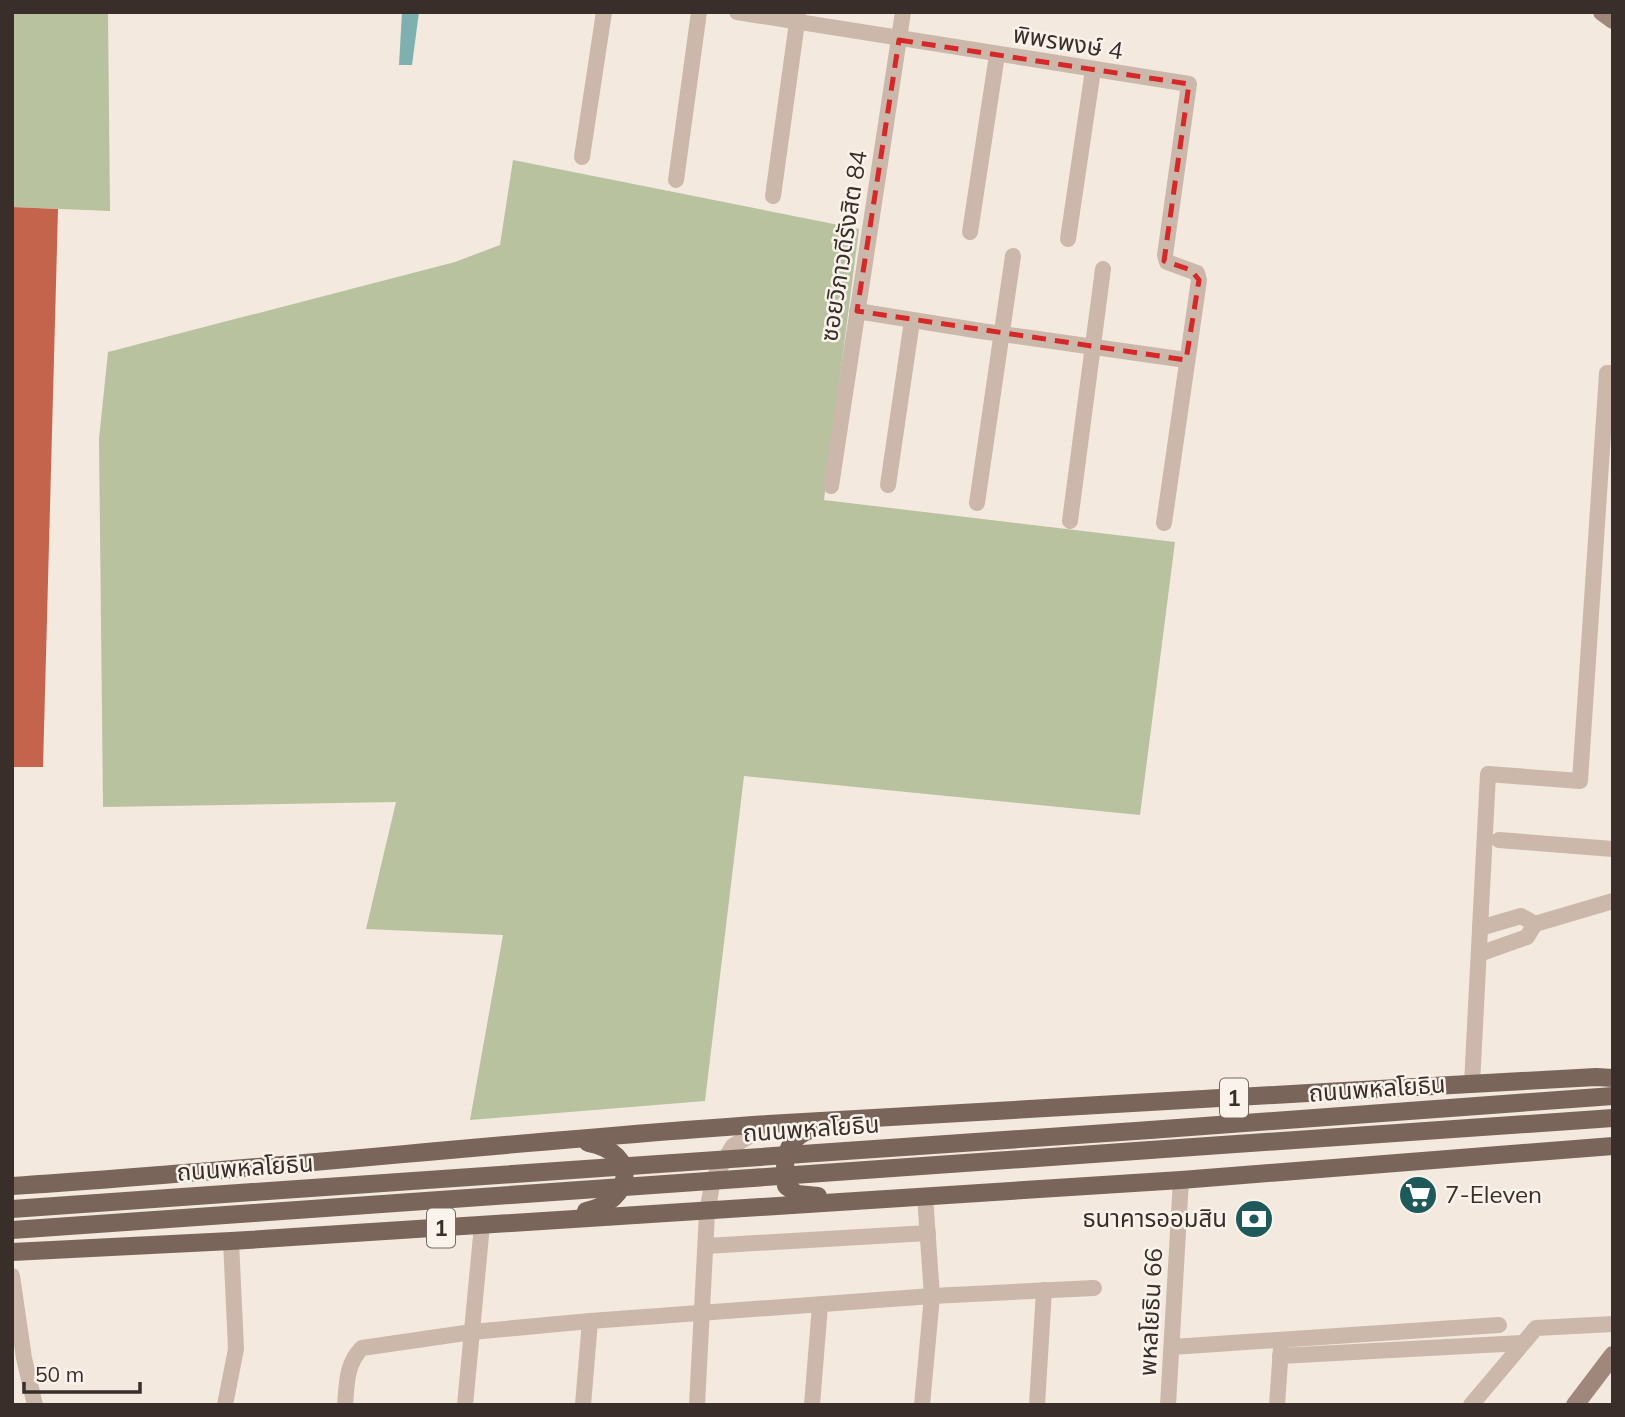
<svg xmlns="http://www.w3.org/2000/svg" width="1625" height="1417" font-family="Mulish,'Noto Sans Thai',sans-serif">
<rect width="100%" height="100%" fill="#f3e9df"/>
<g fill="#b8c29f">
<polygon points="12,12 108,12 110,211 12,207"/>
<polygon points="513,160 859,229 824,500 1175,542 1140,815 744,776 705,1101 470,1120 503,935 366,929 396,802 103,807 99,439 108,352 455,262 500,245"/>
</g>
<polygon fill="#7eb0b0" points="402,12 419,12 412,65 399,65"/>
<polygon fill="#c4644c" points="12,207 58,209 43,767 12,767"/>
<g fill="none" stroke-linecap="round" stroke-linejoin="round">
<g stroke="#cbb8ab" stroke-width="16">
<polyline points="737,12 1189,84 1165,255 1167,262 1197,273 1199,280 1164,523"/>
<polyline points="582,157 604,12"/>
<polyline points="676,180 699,12"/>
<polyline points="773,196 798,15"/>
<polyline points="970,232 997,55"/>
<polyline points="1068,239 1093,70"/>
<polyline points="857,311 981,331 1186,360"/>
<polyline points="888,485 912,321"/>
<polyline points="831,486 903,12"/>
<polyline points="977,503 1013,256"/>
<polyline points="1070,521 1103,269"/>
<polyline points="1499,840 1613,849"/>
<polyline points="1480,928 1521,916 1535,924"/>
<polyline points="1479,954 1527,937 1535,924 1613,901"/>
<polyline points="1472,1084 1488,774 1580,781 1607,373 1613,373"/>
<polyline points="706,1246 928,1233"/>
<polyline points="12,1276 24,1358 35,1405"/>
<polyline points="1172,1347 1499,1325"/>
<polyline points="1280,1356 1522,1343"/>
<polyline points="225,1405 236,1349 231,1241"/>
<path d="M345,1405C347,1383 346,1364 362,1348L472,1332L590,1321L932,1296L1094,1288"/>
<polyline points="465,1405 482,1225"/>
<polyline points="583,1405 590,1321"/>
<polyline points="697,1405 707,1213 713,1179 733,1146 770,1124"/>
<polyline points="812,1405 820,1305"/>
<polyline points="922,1405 932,1296 925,1196"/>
<polyline points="1037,1405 1044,1290"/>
<polyline points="1168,1405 1181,1180"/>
<polyline points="1277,1405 1281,1348"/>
<polyline points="1471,1405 1536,1328 1613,1324"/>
</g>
<g stroke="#9f877c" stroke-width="18">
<polyline points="1602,12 1613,20"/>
<polyline points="1575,1405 1613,1355"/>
</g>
<g stroke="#7a655b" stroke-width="18">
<polyline points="1150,1130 1613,1096"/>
<polyline points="1150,1150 1613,1118"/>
<path d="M12,1186C264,1170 515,1141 768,1124C1043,1106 1320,1093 1596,1077L1613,1078"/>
<path d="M818,1196L797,1194L786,1186C782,1154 788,1133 822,1127"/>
<polyline points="12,1209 253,1192"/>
<path d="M586,1211C633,1201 641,1153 588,1143"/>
<polyline points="12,1230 254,1213"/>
<polyline points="12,1252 231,1241 1181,1180 1613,1146"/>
</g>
<g stroke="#7a655b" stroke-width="18">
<polyline points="253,1192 1150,1130"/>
<polyline points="254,1213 1150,1150"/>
</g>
</g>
<path fill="none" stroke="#d62828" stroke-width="5" stroke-dasharray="14 9" stroke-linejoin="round" d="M899,40L1189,84L1164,261L1191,270L1199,280L1186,360L857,311Z"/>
<defs>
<symbol id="supermarket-disc" viewBox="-11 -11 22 22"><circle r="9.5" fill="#20595a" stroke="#faf3ec"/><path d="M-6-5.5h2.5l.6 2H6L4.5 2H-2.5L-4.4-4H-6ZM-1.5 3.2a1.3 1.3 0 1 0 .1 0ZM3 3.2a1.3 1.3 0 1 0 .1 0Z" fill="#fff"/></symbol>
<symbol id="bank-disc" viewBox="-11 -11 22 22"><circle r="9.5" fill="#20595a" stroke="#faf3ec"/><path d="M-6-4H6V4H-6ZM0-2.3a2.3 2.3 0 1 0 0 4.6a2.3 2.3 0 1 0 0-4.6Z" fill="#fff"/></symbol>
</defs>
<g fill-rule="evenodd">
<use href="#supermarket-disc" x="1396" y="1173" width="44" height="44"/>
<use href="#bank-disc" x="1232" y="1197" width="44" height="44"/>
</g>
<g text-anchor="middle" stroke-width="5" stroke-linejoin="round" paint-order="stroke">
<g fill="#faf3ec" stroke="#736964" stroke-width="2">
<rect x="1220" y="1078.5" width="28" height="39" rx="5"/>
<rect x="427" y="1208.5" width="28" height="39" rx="5"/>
</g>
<g font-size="23" font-weight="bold" fill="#392e2a">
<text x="1234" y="1106">1</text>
<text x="441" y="1236">1</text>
</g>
<g font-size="24" fill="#392e2a" stroke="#faf3ec">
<text transform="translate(1068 43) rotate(9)" y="8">พิพรพงษ์ 4</text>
<text transform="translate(844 246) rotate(-81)" y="8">ซอยวิภาวดีรังสิต 84</text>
<text transform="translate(1377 1089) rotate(-4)" y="8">ถนนพหลโยธิน</text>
<text transform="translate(811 1129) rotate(-4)" y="8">ถนนพหลโยธิน</text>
<text transform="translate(245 1168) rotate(-4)" y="8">ถนนพหลโยธิน</text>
<text transform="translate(1151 1312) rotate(-87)" y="8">พหลโยธิน 66</text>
</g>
<g font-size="24" fill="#392e2a" stroke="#faf3ec" text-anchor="start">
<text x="1445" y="1203">7-Eleven</text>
<text x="1227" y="1227" text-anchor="end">ธนาคารออมสิน</text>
</g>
</g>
<rect width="1625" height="1417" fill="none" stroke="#392e2a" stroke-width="28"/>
<path d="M24 1382v10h116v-10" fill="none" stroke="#392e2a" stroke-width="3.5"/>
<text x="35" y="1382" font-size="21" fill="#392e2a" stroke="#faf3ec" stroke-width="5" paint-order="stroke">50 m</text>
</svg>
